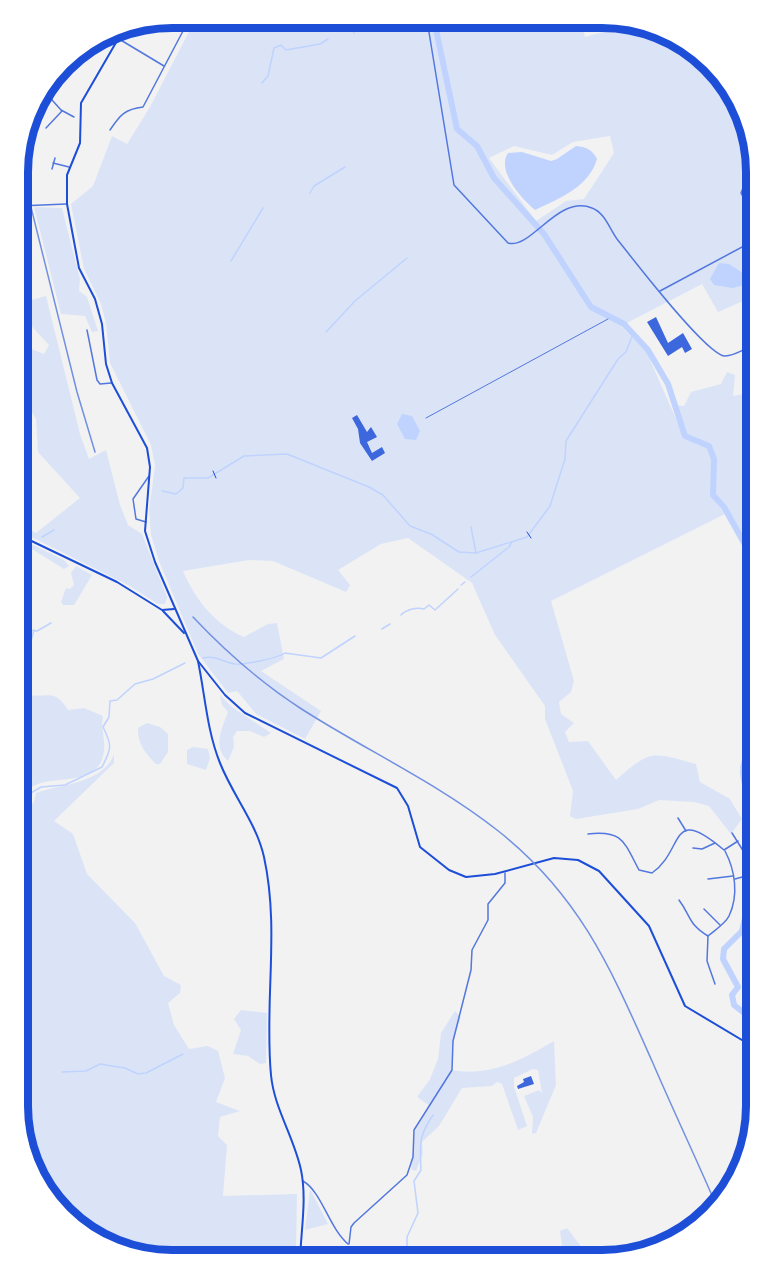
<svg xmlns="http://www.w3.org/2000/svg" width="775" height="1279" font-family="'Source Serif 4',serif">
<rect width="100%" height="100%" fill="#f2f2f2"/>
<g fill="#dbe4f7" fill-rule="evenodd">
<path d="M196,18L581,21L585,37L617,28L616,21H633L697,50L745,113L757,172V295L718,312L702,284L621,326L647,353L684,437L707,447L712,459V496L725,514L551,601L574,681L571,692L559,702L561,714L574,723L565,732L569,742L588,741L616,780C651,749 651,752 696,764L700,782L730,799L742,819L731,834L709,806L694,802L659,800L638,809L576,819L570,816L573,791L545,719V706L495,635L472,583L408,538L381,544L338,570L350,585L346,592L273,561L249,560L183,571C196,600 214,624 244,637L268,624L277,623L284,659L261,671L321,711L305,739L256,714L237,691L228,693L198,654L159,561L151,535L149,510L155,466L151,445L110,363L106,323L101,304L84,269L71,204L93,186L112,136L127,144L150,107ZM610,136L614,153L584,199L566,201L536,221L489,158L514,146L552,155L573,142Z"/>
<polygon points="34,207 62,208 80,279 79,291 87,297 98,331 92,332 85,316 61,314"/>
<polygon points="46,296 80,434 89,459 106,450 120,505 128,525 142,534 167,597 165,604 158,604 128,585 19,531 19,524 36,533 80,498 38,452 36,419 19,391 19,338 29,348 44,354 49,345 25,319 24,302"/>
<polygon points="727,372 735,375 733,396 744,394 757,433 757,463 754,463 757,485 757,559 728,510 715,494 716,458 710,445 687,434 675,405 684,406 691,392 721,384"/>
<polygon points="19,538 64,560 69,566 64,569 27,546 30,567 19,578"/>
<polygon points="76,566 92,575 74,605 63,605 61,602 66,588 70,589 74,585 71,573"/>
<path d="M19,659L25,669V694C44,700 54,686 68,710L84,708L103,716C100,729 107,742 103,756C96,788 46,774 31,788C26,793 24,801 18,807V782L27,775L18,771Z"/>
<path d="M220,695L232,707L271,733L264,737L250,731H237L233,737L234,747L228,761C212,747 222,728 228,712L222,705Z"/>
<path d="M147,723L160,727L168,734V752L160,764H156C146,754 137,743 138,728Z"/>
<polygon points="193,747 208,749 210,758 206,770 187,764 187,750"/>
<path d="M114,754V763L54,821L73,834L87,874L135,923L164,976L181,985L180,993L168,1003L174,1025L189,1049L208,1046L218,1051L225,1078L216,1102L240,1111L220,1117L218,1136L227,1145L223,1196L297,1194L296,1251L275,1260H185L192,1251L183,1260H152L78,1229L30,1166L18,1107V818L34,802L36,793C60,784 103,784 114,754Z"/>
<polygon points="241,1010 267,1013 266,1063 260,1064 248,1056 233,1054 241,1030 234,1019"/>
<path d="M455,1011L461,1017L453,1041L452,1070C490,1077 522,1060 554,1041L556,1085L536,1133L532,1134L533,1117L524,1096L539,1090L542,1093L538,1070L533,1069L514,1078V1087L527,1126L518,1130L502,1084L497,1082L492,1086L462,1088L439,1126L422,1142L423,1154L416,1171L411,1169L415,1131L430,1106L417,1097L430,1079L438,1059L441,1033Z"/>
<polygon points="310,1189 328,1224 305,1230"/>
<polygon points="567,1228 592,1261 564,1261 560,1231"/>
</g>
<g fill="#bfd3fe">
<path d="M576,146C586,147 592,149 597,159C589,187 560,198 535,210C522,199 496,171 508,153L522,152L551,161L557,159Z"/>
<polygon points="719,263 729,264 749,277 748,284 733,288 714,285 710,279"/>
<polygon points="402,414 412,416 420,431 416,440 405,439 397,424"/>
</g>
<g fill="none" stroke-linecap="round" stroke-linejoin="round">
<g stroke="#bfd3fe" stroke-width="1.5">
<polyline points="351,19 354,33"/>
<polyline points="262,83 268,76 274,48 281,45 286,50 320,44 328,39"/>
<polyline points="310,193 314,186 345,167"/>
<polyline points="231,261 263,208"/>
<polyline points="326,332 355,301 407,258"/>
<polyline points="162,491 176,494 183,488 184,478 208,478 244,456 287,454 369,487 383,495 410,526 431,534 459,552 476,553"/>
<polyline points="471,527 476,553 527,537 550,506 565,459 566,441 618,359 626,352 633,334"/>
<polyline points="42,537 54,530"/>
<polyline points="471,577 509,547 512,542"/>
<polyline points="461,585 465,582"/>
<path d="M401,615C407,609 417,607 424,609L429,605L435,610L458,589"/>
<polyline points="19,629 37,631 51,623"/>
<polyline points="382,629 390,624"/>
<path d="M203,658C217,655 222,662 235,664C244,665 278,658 285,653L321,658L355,636"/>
<polyline points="25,685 27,671 19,656 31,641 34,630"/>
<path d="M18,813L31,793L41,787L65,785L102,767C112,748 112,745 103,727L109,717L110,701L117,700L135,684L153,679L185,663"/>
<polyline points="62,1072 86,1071 100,1064 125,1068 138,1074 146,1073 183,1054"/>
<path d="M400,1260L402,1253L407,1252V1237L418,1213L414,1181L421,1170C420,1145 418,1137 433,1115"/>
</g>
<g stroke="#bfd3fe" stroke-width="6">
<polyline points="434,20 457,129 477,146 494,178 544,234 591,307 624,324 648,350 668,384 685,436 709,446 714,459 713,495 724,507 757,566"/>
<path d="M757,814C745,787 733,765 757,742"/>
<polyline points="757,1023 734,1005 732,995 738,987 723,959 724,949 742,931 750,897 757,888"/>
</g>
</g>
<g fill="#3d67dc">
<polygon points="656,317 668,343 683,333 692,349 685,353 682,347 668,356 647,322"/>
<polygon points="357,415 367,432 371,427 377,437 367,442 372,453 382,447 385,453 372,461 360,443 358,429 352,418"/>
<polygon points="531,1076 534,1084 518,1089 517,1086 524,1082 523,1079"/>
</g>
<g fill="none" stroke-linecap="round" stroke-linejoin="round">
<g stroke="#1d4ed8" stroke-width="1">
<polyline points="213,471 216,478"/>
<polyline points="527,532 531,538"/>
</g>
<polyline stroke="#5277de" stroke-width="1" points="426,418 608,319"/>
<g stroke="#5277de" stroke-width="1.5">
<path d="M427,20L454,185L508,243C531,250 558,194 592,208C605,213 609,228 617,239C633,259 704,352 724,356C733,357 746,348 754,345"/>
<polyline points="119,39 164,66"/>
<polyline points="44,91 61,110 74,117"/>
<polyline points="46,128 62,111"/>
<path d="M110,130C120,115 125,109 143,107L183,31"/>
<polyline points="53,163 69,167"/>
<polyline points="52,169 55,158"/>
<polyline points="19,206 66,204"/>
<polyline points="757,223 741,193 743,188 757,183"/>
<polyline points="660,291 757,239"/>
<polyline points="87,330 97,380 100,384 111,383"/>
<polyline points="146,522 136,519 133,499 149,476"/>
<polyline points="678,818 686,831"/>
<polyline points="732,833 747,857 757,880"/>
<path d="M588,834C623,830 624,842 639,870L652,873C685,850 669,803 724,850L738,841"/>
<polyline points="693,848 702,849 715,843"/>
<polyline points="708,879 733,876"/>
<polyline points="735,879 753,874"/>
<path d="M679,900C691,916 688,924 708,936C715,930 725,924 729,916C739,895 735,870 725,851"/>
<polyline points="704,909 720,925"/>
<polyline points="708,936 707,961 715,984"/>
<polyline points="757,970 746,928 757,893"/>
<path d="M303,1181C322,1192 329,1228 348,1244"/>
<polyline points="349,1244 351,1227 354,1223 407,1175 413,1157 414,1130 452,1070 453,1041 471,970 472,950 488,920 488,904 505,883 505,873"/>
</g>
<path stroke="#1d4ed8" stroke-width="2" d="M198,661C205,695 207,731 220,763C233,796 256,822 264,857C280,930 264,1002 271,1075C274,1108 294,1137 301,1170C307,1199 301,1230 300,1260"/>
<g stroke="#1d4ed8" stroke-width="2">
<polyline points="125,27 81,103 80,143 67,175 67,204 79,268 95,299 102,324 106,364 112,383 147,448 150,467 145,531 155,562 198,661 225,695 245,713 397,788 408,806 420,847 449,870 466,877 495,874 554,858 578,860 599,871 649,926 685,1006 757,1049"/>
<polyline points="19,535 117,582 162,610 174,609"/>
<polyline points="163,611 184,633"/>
</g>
<g stroke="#7290e2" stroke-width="1.5">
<polyline points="19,159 77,392 95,452"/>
<path d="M193,617C226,652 260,682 300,708C365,750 436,782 497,830C580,895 611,969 652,1061C673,1110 696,1158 717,1207"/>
</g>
</g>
<path d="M0 0H775V1279H0ZM172 28H602A144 144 0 0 1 746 172V1106A144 144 0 0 1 602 1250H172A144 144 0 0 1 28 1106V172A144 144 0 0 1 172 28Z" fill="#fff" fill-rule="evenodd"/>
<path fill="none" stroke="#1d4ed8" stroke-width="8" d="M172 28H602A144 144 0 0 1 746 172V1106A144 144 0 0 1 602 1250H172A144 144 0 0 1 28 1106V172A144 144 0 0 1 172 28Z"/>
</svg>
